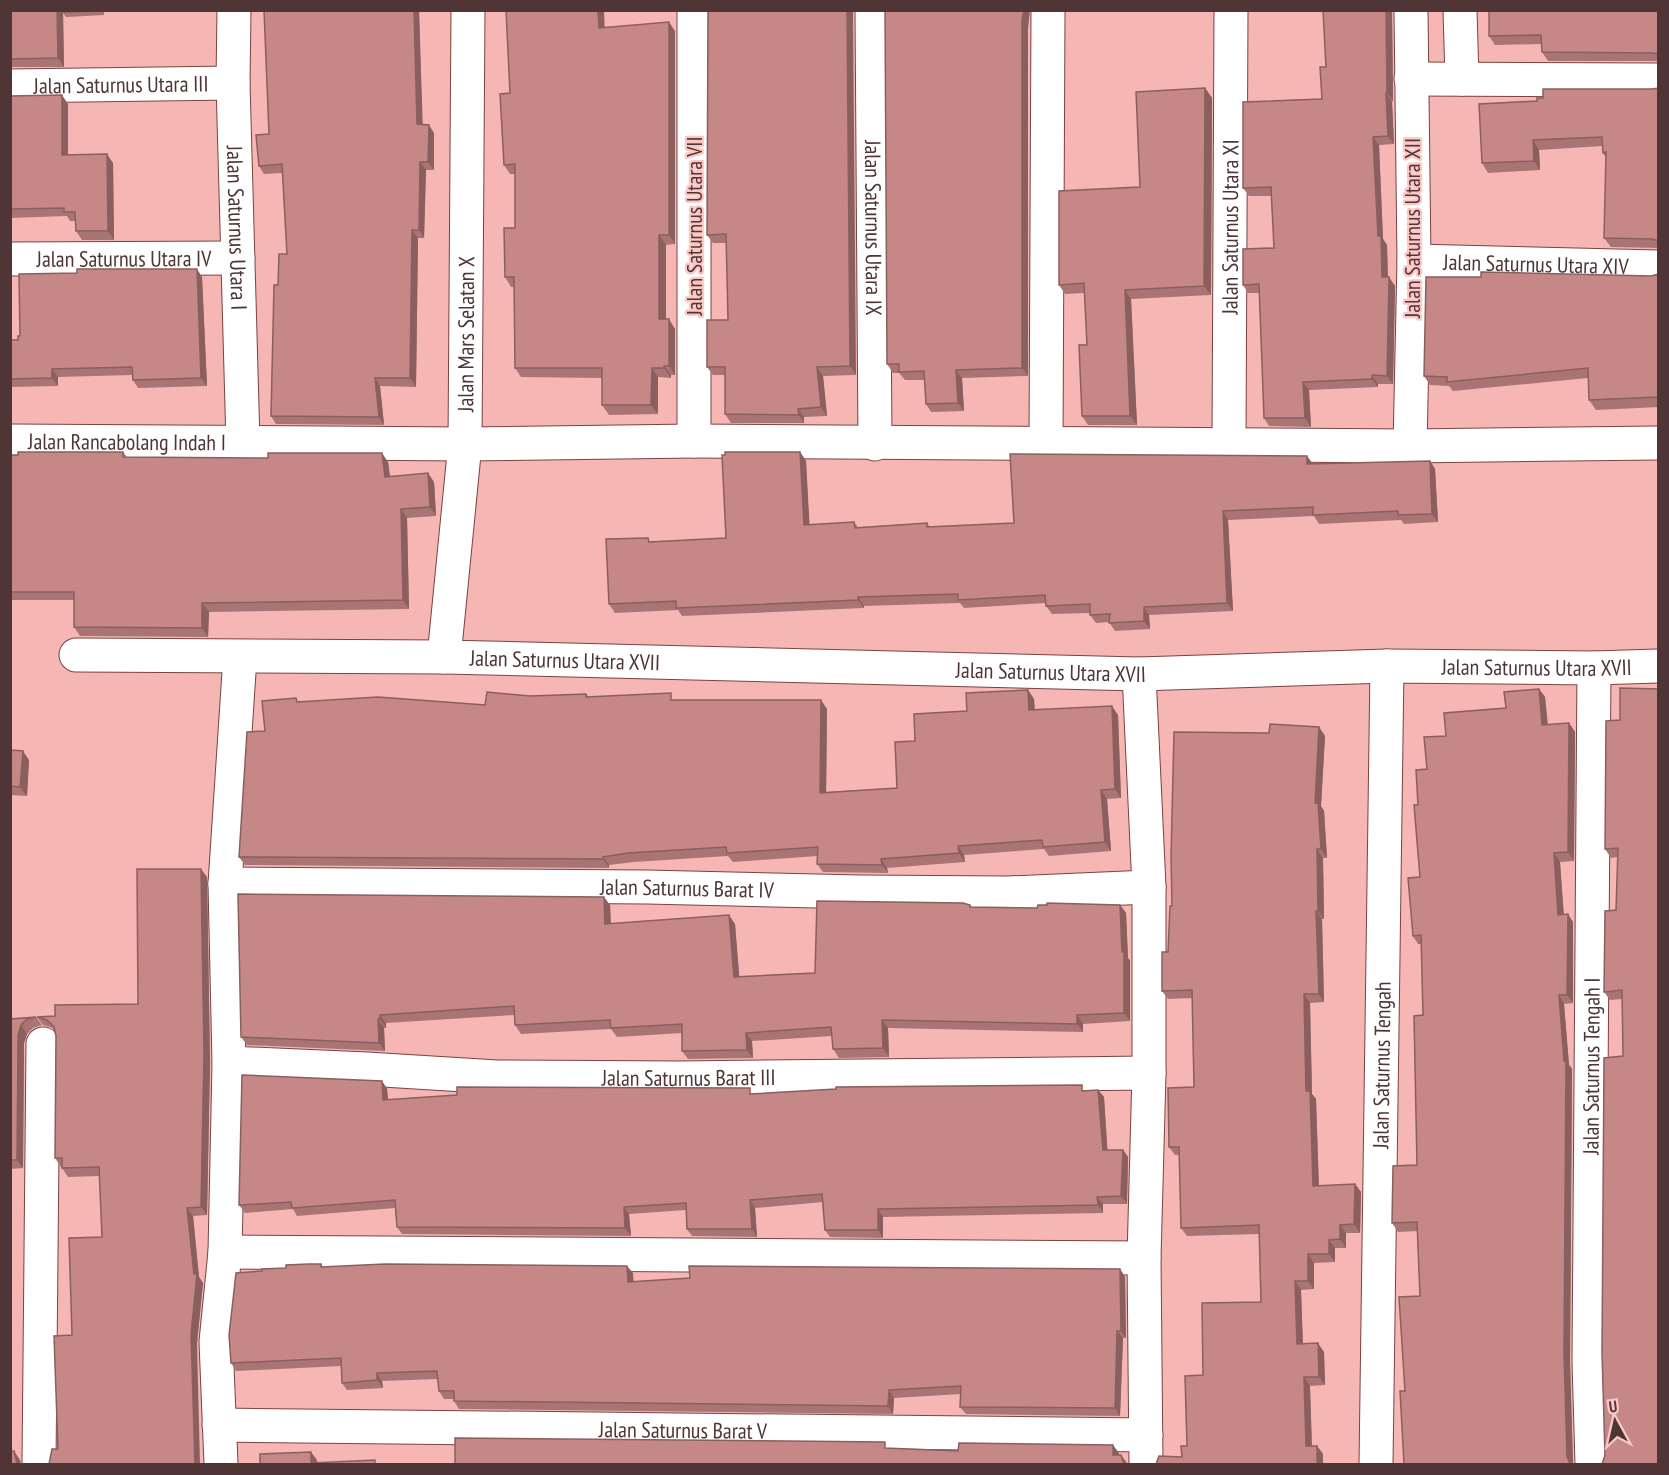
<svg xmlns="http://www.w3.org/2000/svg" width="1669" height="1475" font-family="'PT Sans Narrow',sans-serif">
<rect width="100%" height="100%" fill="#f6b6b4"/>
<g fill="none" stroke-linecap="round" stroke-linejoin="round">
<defs>
<g id="minor">
<path id="s1" d="M234,10L233,83L243,443"/>
<polyline points="694,10 694,441"/>
<path id="s2" d="M872,10L875,444"/>
<polyline points="1460,10 1462,79"/>
<polyline points="1411,79 1658,80"/>
<path id="s3" d="M10,86L233,83"/>
<path id="s4" d="M10,259L238,258"/>
<path id="s5" d="M1414,261L1658,267"/>
<path id="s6" d="M10,441L465,444L694,441L1410,446L1658,443"/>
<polyline points="1046,443 1048,10"/>
<path id="s7" d="M1229,445L1231,10"/>
<polyline points="1410,446 1414,261 1411,10"/>
<path id="s8" d="M76,655L444,657L1139,674L1387,666L1594,668L1658,666"/>
<path id="s9" d="M444,657L465,444L468,10"/>
<polyline points="1139,674 1149,887 1149,1073 1144,1258 1146,1464"/>
<path id="s10" d="M225,884L647,887L860,892L1008,893L1149,887"/>
<path id="s11" d="M229,1063L367,1069L497,1077L679,1078L1149,1073"/>
<polyline points="225,1252 1144,1258"/>
<path id="s12" d="M219,1425L1146,1435"/>
<polyline points="39,1464 43,1044"/>
<polyline points="221,1464 216,1342 225,1252 229,1063 225,884 240,657"/>
<path id="s13" d="M1376,1464L1387,666"/>
<path id="s14" d="M1592,1464L1589,1362L1594,668"/>
</g>
</defs>
<use href="#minor" stroke="#794343" stroke-width="35"/>
<use href="#minor" stroke="#fff" stroke-width="33"/>
</g>
<g fill="#a97574">
<polygon points="10,10 104,10 104,15 66,17 63,13 64,67 10,67"/>
<polygon points="264,10 419,10 422,124 434,133 434,170 426,170 424,238 418,238 416,387 380,386 384,425 276,424 271,416 278,285 287,254 282,173 264,174 259,166 269,134"/>
<polygon points="708,10 856,375 823,376 827,416 804,417 804,423 731,423 725,414 725,375 713,375 707,367 728,320 727,243 713,243 707,235"/>
<polygon points="1392,10 1393,101 1392,102 1394,144 1379,145 1383,239 1387,245 1388,277 1395,286 1393,384 1378,384 1378,387 1309,390 1311,427 1269,426 1264,418 1259,293 1248,293 1243,285 1274,248 1271,196 1249,196 1243,188 1322,99 1326,67"/>
<polygon points="1659,10 1659,61 1548,61 1542,52 1542,44 1495,45 1489,36"/>
<polygon points="605,28 675,31 675,244 666,245 666,319 675,329 675,375 671,375 671,378 658,377 658,414 609,415 602,405 602,378 521,377 515,368 514,287 511,287 505,277 515,228 515,174 510,174 504,165 510,93"/>
<polygon points="1028,29 1028,376 962,378 964,411 931,412 926,404 924,380 905,380 899,373 893,373 887,364"/>
<polygon points="1205,88 1212,98 1211,295 1131,299 1137,425 1088,425 1082,416 1087,345 1084,293 1065,294 1059,285 1140,187"/>
<polygon points="1659,88 1659,248 1611,247 1604,238 1606,158 1603,153 1602,146 1539,150 1540,170 1488,173 1482,163 1537,101 1651,89"/>
<polygon points="10,96 68,104 68,155 113,163 114,240 82,240 76,231 75,221 70,221 67,216 10,218"/>
<polygon points="1659,274 1659,407 1596,410 1589,400 1588,378 1453,391 1449,386 1430,385 1424,376 1481,277 1651,276"/>
<polygon points="202,277 207,386 138,388 133,380 132,375 58,377 58,386 10,387 10,340 18,340 20,336"/>
<polygon points="123,452 127,457 388,462 390,476 434,482 436,516 407,518 409,609 209,612 208,637 80,636 74,627 74,600 10,600 10,455"/>
<polygon points="800,452 806,461 809,525 854,522 858,527 927,523 930,527 1014,523 1313,464 1430,461 1435,469 1438,522 1404,524 1401,520 1319,524 1314,516 1228,520 1233,611 1149,615 1150,629 1115,631 1109,622 1096,623 1090,615 1090,613 1052,614 1046,606 1046,603 964,608 960,603 864,606 864,608 682,616 678,610 615,613 609,604 652,542 726,538"/>
<polygon points="1539,689 1545,697 1548,724 1569,723 1575,732 1574,861 1560,862 1564,914 1573,922 1573,1003 1564,1004 1569,1065 1572,1069 1570,1362 1573,1464 1404,1464 1405,1391 1420,1296 1417,1231 1398,1232 1392,1223 1417,1165 1423,1015 1421,944 1418,944 1413,936 1420,877 1418,805 1427,769 1446,736 1506,708"/>
<polygon points="1659,689 1605,1455 1623,1056 1622,999 1610,1000 1604,992 1616,910 1618,857 1611,858 1605,849 1620,720"/>
<polygon points="1028,690 1034,699 1035,710 1118,715 1121,798 1107,799 1111,851 1049,856 1044,849 964,855 965,862 887,868 888,873 823,872 817,864 817,856 733,862 728,856 634,862 609,865 609,868 245,865 239,857 265,731 299,701 485,705 530,696 586,694 589,697 675,700 827,709 826,792 897,788 915,741 967,711"/>
<polygon points="1319,727 1325,736 1321,806 1324,811 1327,858 1323,858 1324,919 1322,919 1324,1002 1310,1003 1312,1094 1316,1099 1319,1186 1355,1184 1361,1192 1360,1233 1346,1233 1346,1248 1335,1248 1335,1262 1314,1263 1314,1289 1301,1290 1303,1344 1324,1352 1325,1385 1310,1386 1312,1446 1317,1446 1323,1454 1182,1457 1187,1446 1203,1375 1261,1302 1259,1234 1187,1236 1181,1228 1179,1155 1175,1155 1169,1147 1194,1087 1192,998 1168,999 1162,991 1168,952 1172,906 1269,733"/>
<polygon points="10,750 29,760 27,796 10,795"/>
<polygon points="207,877 210,1063 207,1215 193,1216 199,1277 203,1283 197,1343 58,1449 72,1335 102,1237 100,1176 68,1177 62,1168 62,1167 61,1167 55,1158 56,1036 53,1028 43,1025 37,1017 55,1016 138,1004"/>
<polygon points="610,905 611,924 735,924 739,977 815,973 970,905 972,907 1037,908 1120,905 1126,913 1128,958 1130,961 1130,1021 1083,1024 1083,1032 888,1028 889,1057 839,1058 833,1049 832,1036 752,1041 753,1058 688,1059 682,1051 682,1033 617,1037 611,1029 521,1034 515,1025 514,1015 386,1023 386,1028 384,1028 385,1051 247,1045 241,1037"/>
<polygon points="36,1017 42,1025 33,1028 27,1034 24,1043 23,1168 10,1169 10,1019"/>
<polygon points="382,1081 387,1089 388,1100 754,1094 1098,1090 1104,1097 1107,1150 1123,1150 1128,1157 1127,1204 1103,1204 1103,1213 883,1217 883,1238 830,1237 825,1230 823,1202 755,1208 757,1237 692,1236 687,1229 686,1210 629,1214 631,1236 402,1234 397,1227 395,1208 297,1216 293,1209 245,1213 239,1205"/>
<polygon points="321,1264 323,1267 633,1273 633,1282 1120,1269 1125,1277 1126,1338 1123,1338 1120,1416 966,1414 960,1407 961,1394 894,1398 893,1414 459,1409 454,1401 454,1399 444,1399 439,1391 438,1379 382,1381 383,1388 347,1390 342,1383 341,1366 236,1371 231,1363 262,1271"/>
</g>
<g fill="#8a5f5e">
<polygon points="57,10 63,10 64,67 58,58"/>
<polygon points="414,10 419,10 423,133 417,124"/>
<polygon points="598,10 604,10 605,38 599,28"/>
<polygon points="847,10 853,10 856,375 850,366"/>
<polygon points="1024,10 1030,10 1028,29 1028,376 1022,368 1022,20"/>
<polygon points="1386,10 1392,10 1393,101 1387,93"/>
<polygon points="669,22 675,31 675,244 669,235"/>
<polygon points="1205,88 1212,98 1211,295 1204,286"/>
<polygon points="1386,93 1392,102 1394,144 1388,136"/>
<polygon points="62,95 68,104 68,163 62,155"/>
<polygon points="429,125 434,133 434,170 428,162"/>
<polygon points="1373,137 1379,145 1383,239 1387,245 1388,286 1382,277 1378,236"/>
<polygon points="1533,140 1539,150 1540,170 1534,161"/>
<polygon points="107,154 113,163 114,240 108,231"/>
<polygon points="420,162 426,170 424,238 419,230"/>
<polygon points="412,230 418,238 416,387 410,378"/>
<polygon points="659,235 666,245 666,329 659,319"/>
<polygon points="197,269 202,277 207,386 201,378"/>
<polygon points="1389,277 1395,286 1393,384 1387,376"/>
<polygon points="1125,290 1131,299 1137,425 1130,416"/>
<polygon points="669,319 675,329 675,375 669,366"/>
<polygon points="664,366 671,375 671,378 664,368"/>
<polygon points="817,367 823,376 827,416 821,407"/>
<polygon points="652,368 658,377 658,414 651,405"/>
<polygon points="52,369 58,377 58,386 52,378"/>
<polygon points="956,370 962,378 964,411 958,403"/>
<polygon points="1372,375 1378,384 1378,387 1372,379"/>
<polygon points="375,378 380,386 384,425 379,417"/>
<polygon points="1303,382 1309,390 1311,427 1305,418"/>
<polygon points="798,409 804,417 804,423 799,415"/>
<polygon points="800,452 806,461 810,533 804,525"/>
<polygon points="382,453 388,462 391,486 385,477"/>
<polygon points="1307,456 1313,464 1307,464"/>
<polygon points="1430,461 1435,469 1438,522 1432,514"/>
<polygon points="428,473 434,482 436,516 430,507"/>
<polygon points="401,509 407,518 409,609 403,600"/>
<polygon points="1223,511 1228,520 1233,611 1227,603"/>
<polygon points="858,597 864,606 864,608 858,600"/>
<polygon points="202,603 209,612 208,637 202,628"/>
<polygon points="1144,607 1149,615 1150,629 1144,621"/>
<polygon points="1539,689 1545,697 1548,733 1542,725"/>
<polygon points="1028,690 1034,699 1035,719 1029,710"/>
<polygon points="821,700 827,709 826,801 820,793"/>
<polygon points="1112,706 1118,715 1121,798 1115,789"/>
<polygon points="1569,723 1575,732 1574,861 1568,852"/>
<polygon points="1319,727 1325,736 1321,806 1324,811 1327,858 1321,849 1315,803"/>
<polygon points="23,751 29,760 27,796 20,787"/>
<polygon points="1101,790 1107,799 1111,851 1105,842"/>
<polygon points="958,846 964,855 965,862 959,853"/>
<polygon points="1317,849 1323,858 1324,919 1318,911"/>
<polygon points="1554,853 1560,862 1564,923 1558,915"/>
<polygon points="603,857 609,865 609,868 603,859"/>
<polygon points="881,859 887,868 888,873 882,865"/>
<polygon points="201,869 207,877 210,1063 207,1215 201,1207"/>
<polygon points="604,897 610,905 611,933 605,924"/>
<polygon points="1120,905 1126,913 1128,958 1130,961 1130,1021 1124,1013"/>
<polygon points="1316,911 1322,919 1324,1002 1319,994"/>
<polygon points="1568,914 1573,922 1573,1003 1567,995"/>
<polygon points="729,915 735,924 740,985 734,977"/>
<polygon points="1304,994 1310,1003 1312,1094 1316,1099 1319,1195 1313,1186 1306,1091"/>
<polygon points="1559,995 1564,1004 1569,1065 1572,1069 1570,1362 1573,1464 1570,1464 1567,1456 1564,1353 1564,1061"/>
<polygon points="380,1015 386,1023 386,1028 380,1019"/>
<polygon points="1077,1015 1083,1024 1083,1032 1077,1024"/>
<polygon points="378,1019 384,1028 385,1051 379,1043"/>
<polygon points="882,1020 888,1028 889,1057 883,1048"/>
<polygon points="21,1025 27,1034 24,1043 23,1168 17,1160 18,1035"/>
<polygon points="746,1033 752,1041 753,1058 747,1050"/>
<polygon points="382,1081 387,1089 389,1108 383,1100"/>
<polygon points="1098,1090 1104,1097 1108,1158 1103,1150"/>
<polygon points="1123,1150 1128,1157 1127,1204 1121,1196"/>
<polygon points="1355,1184 1361,1192 1360,1233 1354,1224"/>
<polygon points="1097,1197 1103,1204 1103,1213 1098,1205"/>
<polygon points="750,1200 755,1208 757,1237 752,1229"/>
<polygon points="624,1207 629,1214 631,1236 625,1228"/>
<polygon points="187,1208 193,1216 199,1277 203,1283 197,1343 200,1464 195,1464 191,1334 194,1274"/>
<polygon points="878,1209 883,1217 883,1238 878,1230"/>
<polygon points="1340,1225 1346,1233 1346,1248 1340,1239"/>
<polygon points="1329,1240 1335,1248 1335,1262 1329,1254"/>
<polygon points="1308,1254 1314,1263 1314,1289 1308,1281"/>
<polygon points="627,1266 633,1273 634,1290 628,1282"/>
<polygon points="1120,1269 1125,1277 1126,1338 1121,1331"/>
<polygon points="1295,1281 1301,1290 1303,1352 1297,1344"/>
<polygon points="1117,1331 1123,1338 1120,1416 1115,1408"/>
<polygon points="1318,1343 1324,1352 1325,1385 1319,1377"/>
<polygon points="377,1373 382,1381 383,1388 377,1380"/>
<polygon points="1304,1377 1310,1386 1312,1454 1306,1446"/>
<polygon points="889,1390 894,1398 893,1414 888,1406"/>
<polygon points="1113,1445 1119,1453 1119,1463 1113,1455"/>
<polygon points="1317,1446 1323,1454 1323,1464 1317,1464"/>
<polygon points="14,1451 20,1460 21,1464 17,1464"/>
<polygon points="311,1452 317,1460 317,1464 311,1463"/>
<polygon points="1121,1455 1127,1463 1128,1464 1124,1464"/>
</g>
<g fill="#c58887" stroke="#8a5f5e" stroke-width="1.5">
<polygon points="10,10 57,10 58,58 10,59"/>
<polygon points="62,10 101,10 101,11 62,12"/>
<polygon points="264,10 414,10 417,124 429,125 428,162 420,162 419,230 412,230 410,378 375,378 379,417 271,416 274,285 278,285 279,254 287,254 282,164 259,166 256,135 269,134"/>
<polygon points="506,10 598,10 599,28 669,22 669,235 659,235 659,319 669,319 669,366 664,366 664,368 652,368 651,405 602,405 602,368 515,368 514,277 505,277 504,228 515,228 515,164 504,165 500,94 510,93"/>
<polygon points="708,10 847,10 850,366 817,367 821,407 798,409 799,415 725,414 725,367 707,367 707,320 728,320 726,234 707,235"/>
<polygon points="885,10 1024,10 1022,20 1022,368 956,370 958,403 926,404 924,371 899,372 899,364 887,364"/>
<polygon points="1323,10 1386,10 1387,93 1386,93 1388,136 1373,137 1378,236 1381,236 1382,277 1389,277 1387,376 1372,375 1372,379 1303,382 1305,418 1264,418 1259,284 1243,285 1243,249 1274,248 1271,187 1243,188 1243,102 1322,99 1320,67 1326,67"/>
<polygon points="1489,10 1659,10 1659,54 1652,53 1542,52 1541,35 1489,36"/>
<polygon points="1205,88 1204,286 1125,290 1130,416 1082,416 1079,345 1087,345 1084,283 1059,285 1059,191 1140,187 1136,92"/>
<polygon points="1659,88 1659,241 1652,239 1604,238 1606,152 1603,153 1602,137 1533,140 1534,161 1482,163 1479,104 1537,101 1537,98 1543,98 1543,89 1651,89"/>
<polygon points="62,95 62,155 107,154 108,231 76,231 75,212 64,212 64,208 10,209 10,96"/>
<polygon points="77,269 197,269 201,378 133,380 132,367 52,369 52,378 10,379 10,340 18,340 18,336 20,336 19,274 77,273"/>
<polygon points="1481,272 1651,276 1659,274 1659,397 1589,400 1588,368 1447,382 1447,377 1424,376 1426,277 1481,277"/>
<polygon points="18,452 123,452 123,457 268,458 268,453 382,453 385,477 428,473 430,507 401,509 403,600 202,603 202,628 74,627 74,592 10,592 10,455 18,455"/>
<polygon points="725,452 800,452 804,525 854,522 855,528 927,523 927,527 1014,523 1010,454 1307,456 1307,464 1430,461 1432,514 1398,515 1398,511 1313,515 1313,507 1223,511 1227,603 1144,607 1144,621 1109,623 1110,614 1090,615 1090,604 1046,606 1045,595 958,600 958,594 858,597 858,600 676,608 676,601 609,604 606,539 648,538 649,542 726,538 722,455 725,455"/>
<polygon points="1620,688 1659,689 1659,1464 1602,1464 1605,1455 1602,1353 1604,1058 1623,1056 1622,990 1604,992 1605,911 1616,910 1618,848 1605,849 1606,721 1620,720"/>
<polygon points="1539,689 1542,725 1569,723 1568,852 1554,853 1558,915 1568,914 1567,995 1559,995 1564,1061 1566,1061 1564,1353 1567,1456 1570,1464 1404,1464 1400,1391 1405,1391 1399,1297 1420,1296 1417,1222 1392,1223 1393,1166 1417,1165 1414,1016 1423,1015 1421,935 1413,936 1408,878 1420,877 1414,805 1418,805 1416,770 1427,769 1424,737 1446,736 1444,713 1506,708 1504,692"/>
<polygon points="1028,690 1029,710 1112,706 1115,789 1101,790 1105,842 1043,847 1042,840 958,846 959,853 881,859 882,865 817,864 818,847 727,853 726,847 628,853 603,857 603,859 239,857 247,732 265,731 262,701 296,698 297,702 378,697 485,705 487,692 530,696 586,694 586,697 671,693 671,700 821,700 820,793 897,788 895,742 915,741 914,714 967,711 966,693"/>
<polygon points="1270,724 1319,727 1315,803 1318,803 1321,849 1317,849 1318,911 1316,911 1319,994 1304,994 1306,1091 1310,1091 1313,1186 1355,1184 1354,1224 1340,1225 1340,1239 1329,1240 1329,1254 1308,1254 1308,1281 1295,1281 1297,1344 1318,1343 1319,1377 1304,1377 1306,1446 1317,1446 1317,1464 1156,1464 1159,1456 1182,1457 1181,1446 1187,1446 1185,1376 1203,1375 1202,1303 1261,1302 1259,1225 1181,1228 1179,1147 1169,1147 1168,1088 1194,1087 1192,990 1162,991 1162,952 1168,952 1170,906 1172,906 1171,857 1174,732 1269,733"/>
<polygon points="10,750 23,751 20,787 10,786"/>
<polygon points="137,869 201,869 204,1054 201,1207 187,1208 194,1274 197,1274 191,1334 195,1464 49,1464 52,1449 58,1449 54,1336 72,1335 69,1238 102,1237 99,1167 62,1168 62,1158 55,1158 56,1036 54,1027 47,1020 37,1017 55,1016 55,1005 138,1004"/>
<polygon points="238,894 604,897 605,924 729,915 734,977 815,973 817,901 963,903 970,905 970,907 1037,908 1038,905 1047,905 1047,903 1120,905 1122,952 1124,952 1124,1013 1077,1015 1077,1024 882,1020 883,1048 833,1049 831,1027 746,1033 747,1050 682,1051 682,1024 611,1028 610,1020 515,1025 514,1006 380,1015 380,1019 378,1019 379,1043 241,1037"/>
<polygon points="36,1017 27,1019 21,1025 18,1035 17,1160 10,1160 10,1019"/>
<polygon points="242,1075 382,1081 383,1100 457,1095 457,1087 750,1088 750,1094 836,1089 836,1087 1082,1085 1082,1091 1098,1090 1103,1150 1123,1150 1121,1196 1097,1197 1098,1205 878,1209 878,1230 825,1230 822,1194 750,1200 752,1229 687,1229 686,1203 624,1207 625,1228 397,1227 395,1200 292,1208 291,1202 239,1205"/>
<polygon points="308,1264 321,1264 321,1267 385,1264 627,1266 628,1282 690,1278 689,1266 1120,1269 1121,1331 1117,1331 1115,1408 960,1407 961,1386 889,1390 888,1406 454,1401 454,1391 439,1391 437,1371 377,1373 377,1380 342,1383 341,1358 231,1363 229,1335 236,1273 262,1271 262,1269 286,1268 286,1265"/>
<polygon points="455,1438 885,1442 885,1448 958,1451 959,1443 1113,1445 1113,1455 1121,1455 1124,1464 455,1464"/>
<polygon points="14,1451 17,1464 10,1464 10,1452"/>
<polygon points="311,1452 311,1463 375,1460 375,1464 260,1464 260,1454"/>
</g>
<g text-anchor="middle" stroke-width="4.5" stroke-linejoin="round" paint-order="stroke">
<g font-size="22" fill="#4f3535" stroke="#fbc7c5">
<text dy="8" stroke="none"><textPath href="#s3" startOffset="111">Jalan Saturnus Utara III</textPath></text>
<text transform="translate(694 226) rotate(-90)" y="8">Jalan Saturnus Utara VII</text>
<text dy="8" stroke="none"><textPath href="#s1" startOffset="218">Jalan Saturnus Utara I</textPath></text>
<text dy="8" stroke="none"><textPath href="#s2" startOffset="218">Jalan Saturnus Utara IX</textPath></text>
<text dy="8" stroke="none"><textPath href="#s7" startOffset="218">Jalan Saturnus Utara XI</textPath></text>
<text transform="translate(1412 228) rotate(-90)" y="8">Jalan Saturnus Utara XII</text>
<text dy="8" stroke="none"><textPath href="#s4" startOffset="114">Jalan Saturnus Utara IV</textPath></text>
<text dy="8" stroke="none"><textPath href="#s5" startOffset="122">Jalan Saturnus Utara XIV</textPath></text>
<text dy="8" stroke="none"><textPath href="#s9" startOffset="324">Jalan Mars Selatan X</textPath></text>
<text dy="8" stroke="none"><textPath href="#s6" startOffset="117">Jalan Rancabolang Indah I</textPath></text>
<text dy="8" stroke="none"><textPath href="#s8" startOffset="489">Jalan Saturnus Utara XVII</textPath></text>
<text dy="8" stroke="none"><textPath href="#s8" startOffset="1461">Jalan Saturnus Utara XVII</textPath></text>
<text dy="8" stroke="none"><textPath href="#s8" startOffset="975">Jalan Saturnus Utara XVII</textPath></text>
<text dy="8" stroke="none"><textPath href="#s10" startOffset="462">Jalan Saturnus Barat IV</textPath></text>
<text dy="8" stroke="none"><textPath href="#s13" startOffset="399">Jalan Saturnus Tengah</textPath></text>
<text dy="8" stroke="none"><textPath href="#s14" startOffset="398">Jalan Saturnus Tengah I</textPath></text>
<text dy="8" stroke="none"><textPath href="#s11" startOffset="460">Jalan Saturnus Barat III</textPath></text>
<text dy="8" stroke="none"><textPath href="#s12" startOffset="464">Jalan Saturnus Barat V</textPath></text>
</g>
</g>
<rect width="1669" height="1475" fill="none" stroke="#4f3535" stroke-width="24"/>
<g transform="translate(1615 1421) rotate(352)" stroke="#fbc7c5" stroke-width="4.5" paint-order="stroke">
<path d="M0-4.5L10 22L0 15L-10 22Z" fill="#4f3535"/>
<text y="-9" font-size="16" font-weight="bold" text-anchor="middle" fill="#4f3535">U</text>
</g>
</svg>
